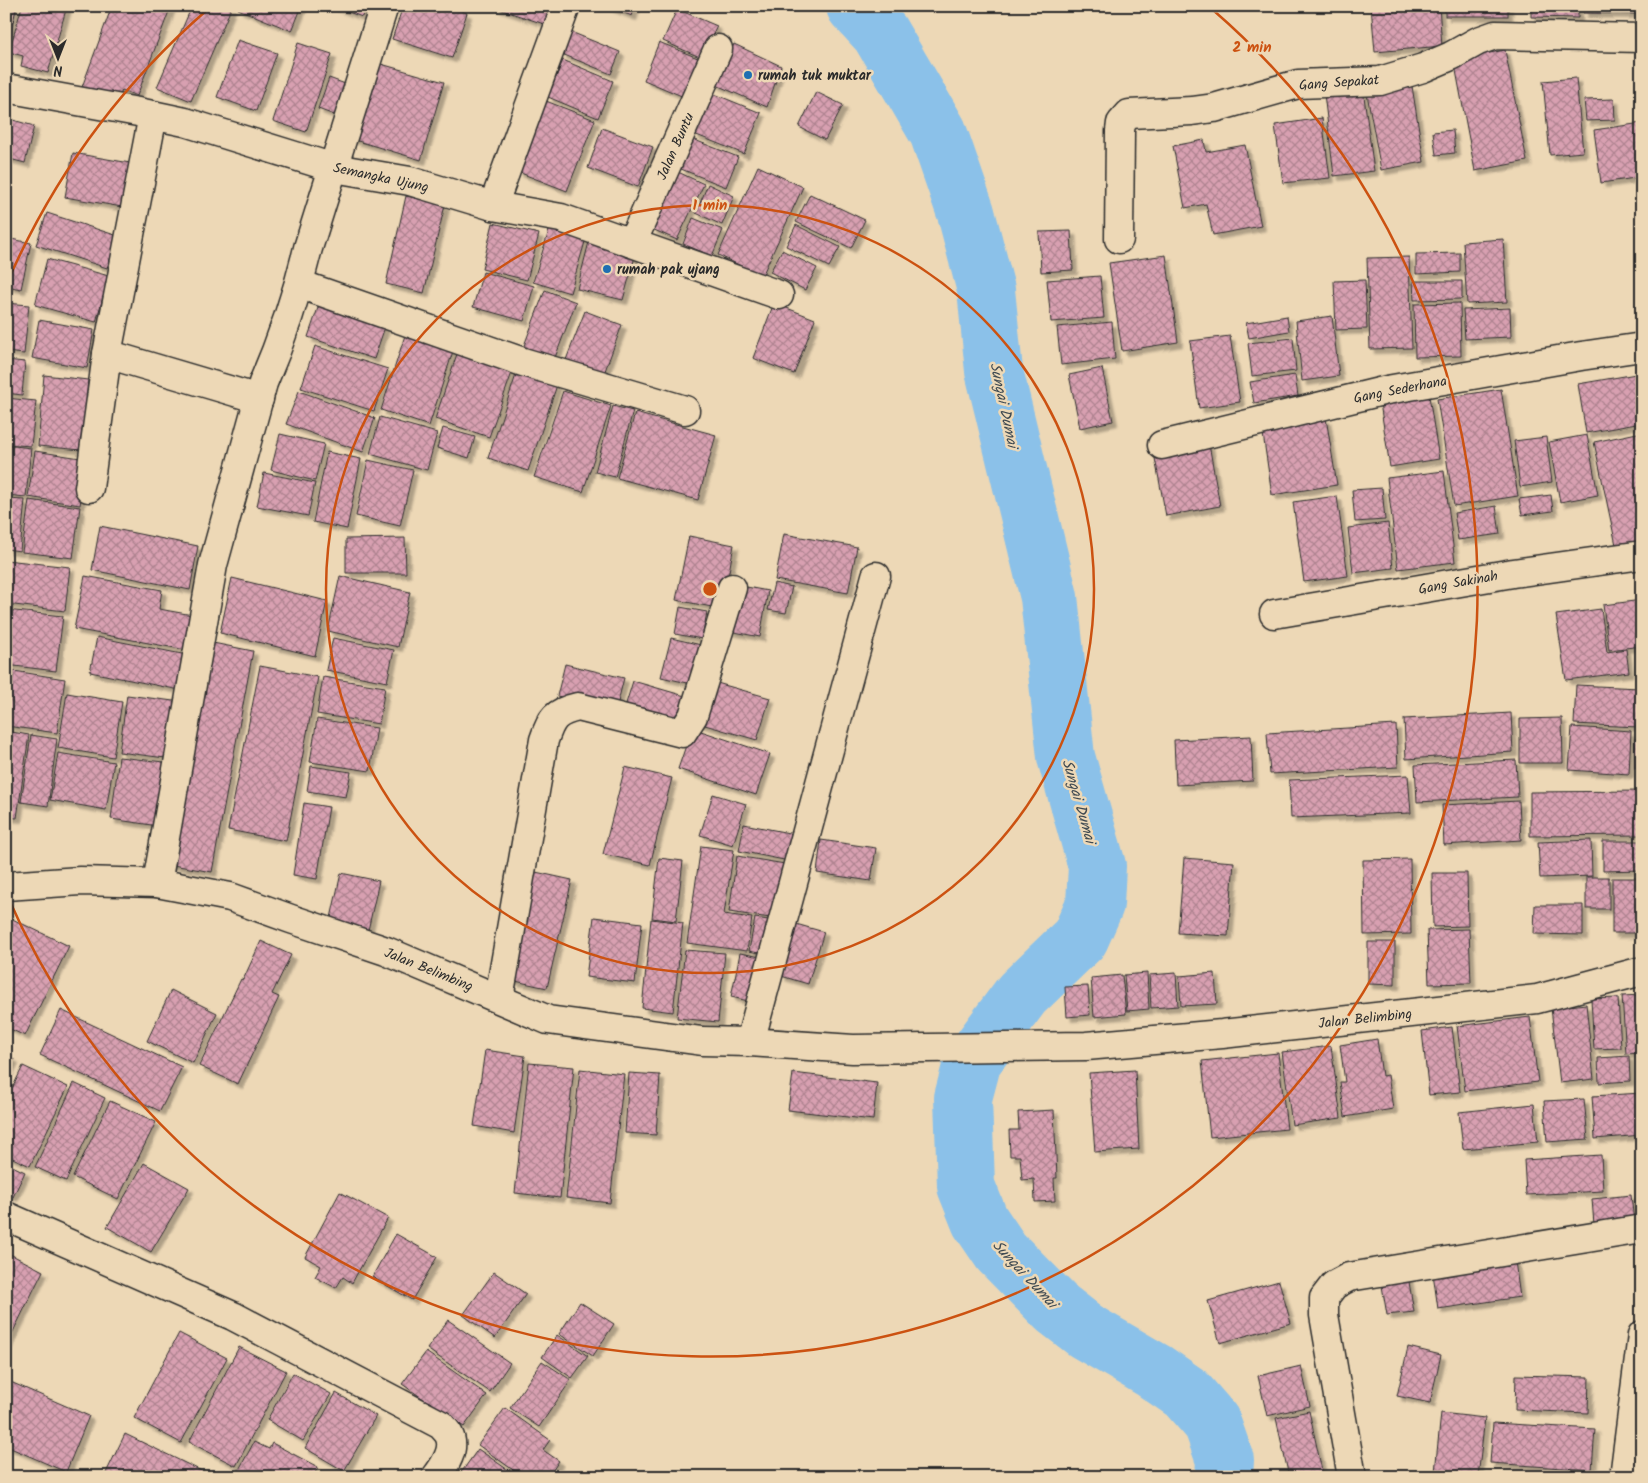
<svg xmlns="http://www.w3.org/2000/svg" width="1648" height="1483" font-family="Kalam,sans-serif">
<defs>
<pattern id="building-cross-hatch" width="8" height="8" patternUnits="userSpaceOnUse" patternTransform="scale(1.25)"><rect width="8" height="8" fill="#d8a0b1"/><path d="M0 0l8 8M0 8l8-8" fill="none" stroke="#af8390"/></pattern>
<filter id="shadow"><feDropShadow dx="4.5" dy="4.5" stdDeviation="1" flood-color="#0004"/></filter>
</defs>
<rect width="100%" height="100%" fill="#edd8b6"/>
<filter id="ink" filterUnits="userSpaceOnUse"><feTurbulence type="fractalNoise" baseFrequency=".02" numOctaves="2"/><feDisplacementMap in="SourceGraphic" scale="10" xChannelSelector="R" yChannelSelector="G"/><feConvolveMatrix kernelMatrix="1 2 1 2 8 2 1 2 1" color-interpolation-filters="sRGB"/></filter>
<g filter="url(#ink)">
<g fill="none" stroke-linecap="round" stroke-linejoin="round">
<polyline stroke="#8bc1e9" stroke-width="58" points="855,6 880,33 938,132 966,213 986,290 994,371 1049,597 1066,757 1097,866 1095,904 1080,938 1022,994 973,1060 963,1098 966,1186 980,1221 1001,1252 1056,1308 1087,1332 1154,1371 1186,1393 1212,1423 1225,1460 1224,1477"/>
</g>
<g fill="url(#building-cross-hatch)" stroke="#2b2b2b" filter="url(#shadow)">
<polygon points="6,6 17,6 6,49"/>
<polygon points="22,6 67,6 48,73 21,66 23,56 9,52"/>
<polygon points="112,6 171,6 137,96 122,90 118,101 82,87"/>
<polygon points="192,6 232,6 191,101 157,87"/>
<polygon points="239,6 302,6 292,31 238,9"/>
<polygon points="332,6 365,6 362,17"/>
<polygon points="403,6 448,6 467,13 452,58 392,39"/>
<polygon points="496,6 560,6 553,27 496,8"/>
<polygon points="606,6 635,6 632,16"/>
<polygon points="1371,6 1439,6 1442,46 1375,52"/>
<rect x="1445" y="6" width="63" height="10"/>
<polygon points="1531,6 1578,6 1578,18 1531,17"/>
<polygon points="1584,6 1642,6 1642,14 1583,13"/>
<polygon points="677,9 717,26 702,58 663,41"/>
<polygon points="571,32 620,52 611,74 562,54"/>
<polygon points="238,40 277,53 256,111 217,97"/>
<polygon points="659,42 700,59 684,97 644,80"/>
<polygon points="298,43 332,54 306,132 273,121"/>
<polygon points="734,44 781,66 767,107 714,84"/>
<polygon points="1505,50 1527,161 1475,171 1454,60"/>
<polygon points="563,60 613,81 598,118 548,97"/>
<polygon points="374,62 444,82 421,160 351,139"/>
<polygon points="329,78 348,85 337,116 318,109"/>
<polygon points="1576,78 1583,152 1550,155 1543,81"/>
<polygon points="1412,86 1424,162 1381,170 1367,94"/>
<polygon points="1363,89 1374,171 1334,176 1324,94"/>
<polygon points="816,92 843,105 825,140 799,127"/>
<polygon points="712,93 761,113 744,154 694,134"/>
<polygon points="1614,99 1615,120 1586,121 1584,100"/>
<polygon points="546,101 595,120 567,191 518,172"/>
<polygon points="6,118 34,126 25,163 6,158"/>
<polygon points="1322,118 1330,178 1283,183 1275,125"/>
<polygon points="1642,123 1642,177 1601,183 1594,130"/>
<polygon points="602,128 653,147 638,187 588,168"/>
<polygon points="1453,130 1455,153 1436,155 1433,132"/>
<polygon points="692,139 738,157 726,187 681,169"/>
<polygon points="1204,140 1206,152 1245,145 1261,226 1213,235 1206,204 1185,208 1173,146"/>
<polygon points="73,153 130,163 122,207 65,197"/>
<polygon points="758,166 803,187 762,276 718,255"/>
<polygon points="678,172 704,184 677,240 652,229"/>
<polygon points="708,184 734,196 722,225 696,213"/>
<polygon points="810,194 865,220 851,248 796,222"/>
<polygon points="406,196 445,205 424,293 386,284"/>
<polygon points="47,213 118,236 107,268 36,245"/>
<polygon points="693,218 723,230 712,256 683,244"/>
<polygon points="493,223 539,234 527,280 482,269"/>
<polygon points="551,224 587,235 570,293 533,282"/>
<polygon points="796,225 840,247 829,267 786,246"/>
<polygon points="1071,231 1073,270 1041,272 1039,232"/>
<polygon points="591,234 637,249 623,300 577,289"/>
<polygon points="6,238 31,243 21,289 6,286"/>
<polygon points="1503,239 1507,302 1467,304 1463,242"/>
<polygon points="782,250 817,268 805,290 770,272"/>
<polygon points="1460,253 1460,272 1416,274 1416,254"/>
<polygon points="1166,255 1178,342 1122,351 1109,263"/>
<polygon points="1409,257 1412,348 1370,349 1367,258"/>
<polygon points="47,259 109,276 96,322 35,305"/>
<polygon points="483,272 534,286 524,321 473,307"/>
<polygon points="1100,276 1104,318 1051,322 1047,280"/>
<polygon points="1365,280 1367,329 1336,330 1334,281"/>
<polygon points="1413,281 1462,281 1462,299 1414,300"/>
<polygon points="545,290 576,302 553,363 522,351"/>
<polygon points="321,299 387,321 374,359 308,337"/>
<polygon points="6,303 29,305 24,354 6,352"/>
<polygon points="774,303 815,319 794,374 753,358"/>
<polygon points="1460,303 1461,356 1415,357 1414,304"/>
<polygon points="1510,308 1511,337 1465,339 1463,310"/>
<polygon points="585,311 622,325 602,379 564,365"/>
<polygon points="1287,316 1289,331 1249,338 1246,323"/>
<polygon points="1332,316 1339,376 1302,381 1296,321"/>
<polygon points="39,320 94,330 87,368 32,358"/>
<polygon points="1112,322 1115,359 1061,365 1057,327"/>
<polygon points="407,329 455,345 429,426 381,410"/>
<polygon points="1230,336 1240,402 1199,408 1190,341"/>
<polygon points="1293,338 1296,371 1252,376 1248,343"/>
<polygon points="315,346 388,369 374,411 301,388"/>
<polygon points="459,348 514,367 489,437 435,419"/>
<polygon points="6,360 25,362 22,395 6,393"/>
<polygon points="1102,368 1113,421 1080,428 1069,375"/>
<polygon points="517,372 557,385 528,471 488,458"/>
<polygon points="1642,373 1642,423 1586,433 1578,384"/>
<polygon points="44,375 88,380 82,450 38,446"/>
<polygon points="1295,375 1298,396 1254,403 1250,382"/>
<polygon points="1501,389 1518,496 1454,506 1437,399"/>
<polygon points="299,391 375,418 363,452 286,424"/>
<polygon points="563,391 611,406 583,492 534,477"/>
<polygon points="1429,396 1439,459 1390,467 1380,403"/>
<polygon points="6,398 36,401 31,446 6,444"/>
<polygon points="613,406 633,411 615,477 595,472"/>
<polygon points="635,413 716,435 698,500 617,478"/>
<polygon points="380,417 437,433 427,470 370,454"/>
<polygon points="1326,418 1337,485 1272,495 1262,427"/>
<polygon points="443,428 475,437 469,458 437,448"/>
<polygon points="1642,432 1642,540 1616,545 1594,442"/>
<polygon points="280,434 324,444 315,481 271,470"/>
<polygon points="1587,435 1598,495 1560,502 1549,442"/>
<polygon points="1546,437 1552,482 1520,487 1514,441"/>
<polygon points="1209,444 1220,506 1166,516 1154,453"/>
<polygon points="6,445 31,448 26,497 6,495"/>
<polygon points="35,451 87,459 80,505 28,497"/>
<polygon points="327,452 361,459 347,529 313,522"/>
<polygon points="368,460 413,470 400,526 356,516"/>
<polygon points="1444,471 1455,562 1398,569 1387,478"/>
<polygon points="264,473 315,483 308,516 257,506"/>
<polygon points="1382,488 1385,520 1355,522 1352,490"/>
<polygon points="1551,495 1553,511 1522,515 1519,499"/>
<polygon points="1337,496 1348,576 1304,582 1293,502"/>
<polygon points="6,499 25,500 20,551 6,549"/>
<polygon points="29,500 80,507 73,558 22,552"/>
<polygon points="1496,506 1500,534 1458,540 1454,513"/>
<polygon points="1388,523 1393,568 1353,573 1348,528"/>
<polygon points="100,526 198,546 190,590 92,570"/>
<polygon points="784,534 857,547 848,593 775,580"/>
<polygon points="689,536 734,545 722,609 676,600"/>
<polygon points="405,538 406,573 346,573 346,539"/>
<polygon points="6,560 70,567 65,611 6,604"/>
<polygon points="85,576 162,590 159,609 198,616 191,651 74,629"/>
<polygon points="340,576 410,592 398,647 328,631"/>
<polygon points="232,578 327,601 315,656 220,633"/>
<polygon points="774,583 792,587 786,613 768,610"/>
<polygon points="736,585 768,591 760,637 729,631"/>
<polygon points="1642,600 1642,646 1609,650 1603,605"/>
<polygon points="680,607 707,612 702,639 675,634"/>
<polygon points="1601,609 1607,652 1626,649 1629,672 1566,680 1556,615"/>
<polygon points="6,610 63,616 56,671 6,665"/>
<polygon points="97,637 187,655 180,690 90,672"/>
<polygon points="333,638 394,650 387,682 326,670"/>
<polygon points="671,638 710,647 701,686 661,677"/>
<polygon points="208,642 253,651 212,872 167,864"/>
<polygon points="565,664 624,678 616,710 557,696"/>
<polygon points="260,666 318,677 286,841 228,830"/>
<polygon points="14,671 65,679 57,733 6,726"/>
<polygon points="323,677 385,687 379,724 317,714"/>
<polygon points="633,681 685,696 677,725 624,710"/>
<polygon points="710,681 770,698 757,740 698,723"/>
<polygon points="1576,685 1639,688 1638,727 1574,724"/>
<polygon points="67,693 122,702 113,757 58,748"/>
<polygon points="127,695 181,702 173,759 119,752"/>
<polygon points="1511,713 1513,752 1406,759 1404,719"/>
<polygon points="1562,718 1563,763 1520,763 1520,719"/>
<polygon points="317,719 377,728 370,771 310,762"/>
<polygon points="1396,725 1398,767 1270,774 1267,733"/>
<polygon points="1572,727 1631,731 1629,774 1569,770"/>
<polygon points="692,728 770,754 756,795 678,769"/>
<polygon points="6,731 29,735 17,818 6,817"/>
<polygon points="31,735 57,739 48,806 21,802"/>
<polygon points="1251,736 1253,781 1176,785 1174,740"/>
<rect x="1635" y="739" width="7" height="29"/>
<polygon points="58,753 114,762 106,810 50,800"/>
<polygon points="119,757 173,763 165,827 111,819"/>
<polygon points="1516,760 1518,797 1417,802 1415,765"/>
<polygon points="311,766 351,772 346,797 307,791"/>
<polygon points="625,767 672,778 650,865 603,854"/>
<polygon points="1408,775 1411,813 1291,818 1289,780"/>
<polygon points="1642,791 1642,835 1530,836 1530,792"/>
<polygon points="713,794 746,804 733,845 700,835"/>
<polygon points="1519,801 1521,840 1444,845 1442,805"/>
<polygon points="304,803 329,807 317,879 293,875"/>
<polygon points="744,824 799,835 794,862 739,851"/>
<polygon points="821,840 876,848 871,881 817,873"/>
<polygon points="1591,840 1592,876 1540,878 1538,842"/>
<polygon points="1603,841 1642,841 1642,870 1603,871"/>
<polygon points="701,846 734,850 724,914 752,918 747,951 687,943"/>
<polygon points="737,856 785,864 777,919 729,912"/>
<polygon points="659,858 683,861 676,921 652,918"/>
<polygon points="1184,858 1234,862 1228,936 1178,933"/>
<polygon points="1410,859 1411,934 1364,935 1363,860"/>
<polygon points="531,871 572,880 547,988 506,979"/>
<polygon points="341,873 379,881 367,935 329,927"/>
<polygon points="1432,873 1467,873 1468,926 1433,927"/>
<rect x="1586" y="877" width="23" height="32"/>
<rect x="1612" y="878" width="30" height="55"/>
<polygon points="1535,905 1583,905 1583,935 1534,934"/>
<polygon points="6,916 69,946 25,1036 6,1027"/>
<polygon points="594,917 642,923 635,983 586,977"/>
<polygon points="755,918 775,921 768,955 749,951"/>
<polygon points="651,919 683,923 673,1012 642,1008"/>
<polygon points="796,924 824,932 808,984 781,976"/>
<polygon points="1469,929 1471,983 1429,984 1427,930"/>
<polygon points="261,941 291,955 272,994 279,997 238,1084 199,1066 241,979 243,980"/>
<polygon points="1368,942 1395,942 1395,985 1368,984"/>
<polygon points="685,950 725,953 718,1022 677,1018"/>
<polygon points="740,953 766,958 757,1003 731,997"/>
<polygon points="1147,973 1149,1009 1127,1011 1124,975"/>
<polygon points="1176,973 1178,1006 1151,1008 1149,975"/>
<polygon points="1215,973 1217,1004 1181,1006 1179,976"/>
<polygon points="1122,975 1126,1014 1094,1017 1091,978"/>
<polygon points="1088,986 1090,1015 1067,1017 1065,987"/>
<polygon points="171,990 217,1013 193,1063 147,1041"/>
<polygon points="1642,995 1642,1053 1626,1054 1622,996"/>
<polygon points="1618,998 1621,1048 1594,1049 1591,999"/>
<polygon points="1586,1004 1594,1079 1560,1083 1551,1008"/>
<polygon points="61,1010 182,1067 160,1111 40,1055"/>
<polygon points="1530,1017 1538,1082 1465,1091 1457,1026"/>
<polygon points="1452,1027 1460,1092 1429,1095 1422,1031"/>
<polygon points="1377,1039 1382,1076 1388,1075 1393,1109 1345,1117 1340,1082 1345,1082 1340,1045"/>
<polygon points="1331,1046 1341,1118 1292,1125 1282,1052"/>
<polygon points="485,1050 525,1056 514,1133 474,1126"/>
<polygon points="1278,1053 1287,1129 1210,1137 1202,1061"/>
<polygon points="6,1055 14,1059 6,1075"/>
<polygon points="1629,1056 1630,1081 1599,1083 1598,1058"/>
<polygon points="529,1063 574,1067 560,1198 515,1193"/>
<polygon points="23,1066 68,1087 30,1166 6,1155 6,1101"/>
<polygon points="580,1069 624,1074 610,1203 566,1198"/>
<polygon points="1135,1070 1139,1149 1095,1152 1089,1073"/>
<polygon points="629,1073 660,1075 656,1135 625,1133"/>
<polygon points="793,1073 877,1083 873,1120 788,1110"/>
<polygon points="74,1083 105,1098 66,1181 35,1167"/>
<polygon points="1642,1093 1642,1135 1595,1139 1592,1096"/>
<polygon points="1584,1099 1588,1139 1547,1142 1544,1101"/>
<polygon points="110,1101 156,1122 118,1199 73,1177"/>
<polygon points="1534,1104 1538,1142 1463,1149 1459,1112"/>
<polygon points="1054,1110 1057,1178 1054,1178 1055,1201 1035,1202 1034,1179 1022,1180 1020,1156 1010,1156 1009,1130 1019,1130 1018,1112"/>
<polygon points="1601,1155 1603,1191 1526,1195 1524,1160"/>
<polygon points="6,1163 25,1172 13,1197 6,1194"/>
<polygon points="144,1163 189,1188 151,1252 107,1227"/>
<polygon points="340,1192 388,1218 352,1283 343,1277 336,1288 315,1277 321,1266 305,1257"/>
<polygon points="1631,1195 1634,1222 1594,1225 1592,1199"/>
<polygon points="396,1234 437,1257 412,1300 372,1277"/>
<polygon points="6,1252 43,1271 6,1346"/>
<polygon points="1514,1254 1520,1297 1438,1309 1432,1266"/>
<polygon points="494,1272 526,1294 495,1338 463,1315"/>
<polygon points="1408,1276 1414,1312 1387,1315 1381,1280"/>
<polygon points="1279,1281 1291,1323 1220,1343 1208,1301"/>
<polygon points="580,1302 614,1324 593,1356 559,1334"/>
<polygon points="448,1320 510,1363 490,1392 427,1349"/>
<polygon points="179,1333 227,1358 181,1443 134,1418"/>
<polygon points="557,1335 588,1356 572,1378 542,1357"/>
<polygon points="239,1347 286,1371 236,1466 189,1442"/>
<polygon points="1408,1347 1441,1355 1430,1403 1397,1396"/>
<polygon points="426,1352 487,1395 464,1427 402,1384"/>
<polygon points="542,1361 571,1380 539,1427 510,1408"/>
<polygon points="1301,1366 1310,1406 1267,1416 1258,1376"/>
<polygon points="293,1373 331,1394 303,1441 267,1420"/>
<polygon points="1516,1375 1589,1377 1588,1413 1515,1410"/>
<polygon points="6,1380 89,1416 66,1472 6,1446"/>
<polygon points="336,1393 376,1416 344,1471 305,1448"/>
<polygon points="505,1408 550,1440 543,1450 559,1461 548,1477 523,1477 478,1445"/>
<polygon points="1309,1411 1323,1475 1315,1477 1289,1477 1276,1418"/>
<polygon points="1441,1413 1485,1418 1478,1477 1435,1472"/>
<polygon points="1493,1423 1595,1429 1592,1470 1490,1463"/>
<polygon points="125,1434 214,1477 104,1477"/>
<polygon points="254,1442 269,1449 272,1443 318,1467 313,1477 235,1477"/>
<polygon points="478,1449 518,1477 458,1477"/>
<polygon points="1435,1472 1474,1477 1435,1477"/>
</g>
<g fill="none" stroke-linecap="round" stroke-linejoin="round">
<defs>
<g id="minor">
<polyline points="6,88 138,112 185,122 334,168 410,181 493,206 561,218 779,295"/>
<polyline points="493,206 566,6"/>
<polyline points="1119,239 1120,131 1121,123 1129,114 1192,111 1214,108 1298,84 1380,81 1423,68 1451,56 1478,41 1495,35 1642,38"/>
<polyline points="632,243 718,49"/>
<polyline points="299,284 523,362 685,410"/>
<polyline points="107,354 259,399"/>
<polyline points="1162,445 1387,390 1581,356 1642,347"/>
<polyline points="89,488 107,354 153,115"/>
<polyline points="1274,614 1513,573 1642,555"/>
<path d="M157,883L213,565L263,383C282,339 297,294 308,248L384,6"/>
<polyline points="6,886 80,881 157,883 230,897 291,919 386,951 548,1020 702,1041 750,1042 853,1049 1086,1046 1222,1034 1537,999 1642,971"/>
<path d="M499,998L544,740C551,719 555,712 578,707L682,733L693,716L732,588"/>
<polyline points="750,1042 876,576"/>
<path d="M6,1216L233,1316L441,1425C443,1428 448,1432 449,1435C456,1449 445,1465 436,1477"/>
<polyline points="1352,1477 1324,1315 1324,1298 1334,1285 1349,1277 1642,1229"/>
<polyline points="1624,1477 1642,1335"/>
</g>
</defs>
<use href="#minor" stroke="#2b2b2b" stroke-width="31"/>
<use href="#minor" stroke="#edd8b6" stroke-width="28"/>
</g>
</g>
<g fill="none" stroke="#cc5211" stroke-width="2.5">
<circle cx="710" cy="589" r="384"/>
<path d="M7 283A767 767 0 0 1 207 10M1213 10A767 767 0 1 1 7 895"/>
</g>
<g fill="#1f6fb2" stroke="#edd8b6" stroke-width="2">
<circle cx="748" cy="75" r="5"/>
<circle cx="607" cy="269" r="5"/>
</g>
<g text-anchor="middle" stroke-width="5" stroke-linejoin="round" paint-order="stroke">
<g font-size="14" font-weight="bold" fill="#2b2b2b" stroke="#edd8b6" text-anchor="start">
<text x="758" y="80">rumah tuk muktar</text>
<text x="617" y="274">rumah pak ujang</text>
</g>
<g font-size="14" fill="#2b2b2b" stroke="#edd8b6">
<text transform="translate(1339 82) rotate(-4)" y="5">Gang Sepakat</text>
<text transform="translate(675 146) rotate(-66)" y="5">Jalan Buntu</text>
<text transform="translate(381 177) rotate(12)" y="5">Semangka Ujung</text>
<text transform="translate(1400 389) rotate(-11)" y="5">Gang Sederhana</text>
<text transform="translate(1458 582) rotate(-10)" y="5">Gang Sakinah</text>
<text transform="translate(429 969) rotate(22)" y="5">Jalan Belimbing</text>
<text transform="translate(1365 1018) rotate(-6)" y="5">Jalan Belimbing</text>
</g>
<g font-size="15" font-style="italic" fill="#3e4951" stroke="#edd8b6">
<text transform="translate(1004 405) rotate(78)" y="5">Sungai Dumai</text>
<text transform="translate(1079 801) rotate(74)" y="5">Sungai Dumai</text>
<text transform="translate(1025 1274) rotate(47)" y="5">Sungai Dumai</text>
</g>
</g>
<circle cx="710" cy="589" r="8" fill="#cc5211" stroke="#edd8b6" stroke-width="2.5"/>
<g font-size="15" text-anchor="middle" font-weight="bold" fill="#cc5211" stroke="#edd8b6" stroke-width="5" stroke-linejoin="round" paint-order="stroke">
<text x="1252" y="52">2 min</text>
<text x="710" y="210">1 min</text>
</g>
<rect width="1648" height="1483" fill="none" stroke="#edd8b6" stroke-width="25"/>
<rect x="12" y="12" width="1623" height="1458" fill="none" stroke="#2b2b2b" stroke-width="2" filter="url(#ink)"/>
<g transform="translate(58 58) rotate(180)" stroke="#edd8b6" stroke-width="4" paint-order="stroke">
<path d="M0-4L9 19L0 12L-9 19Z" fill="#2b2b2b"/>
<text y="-8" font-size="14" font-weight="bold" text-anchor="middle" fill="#2b2b2b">N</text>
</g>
</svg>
